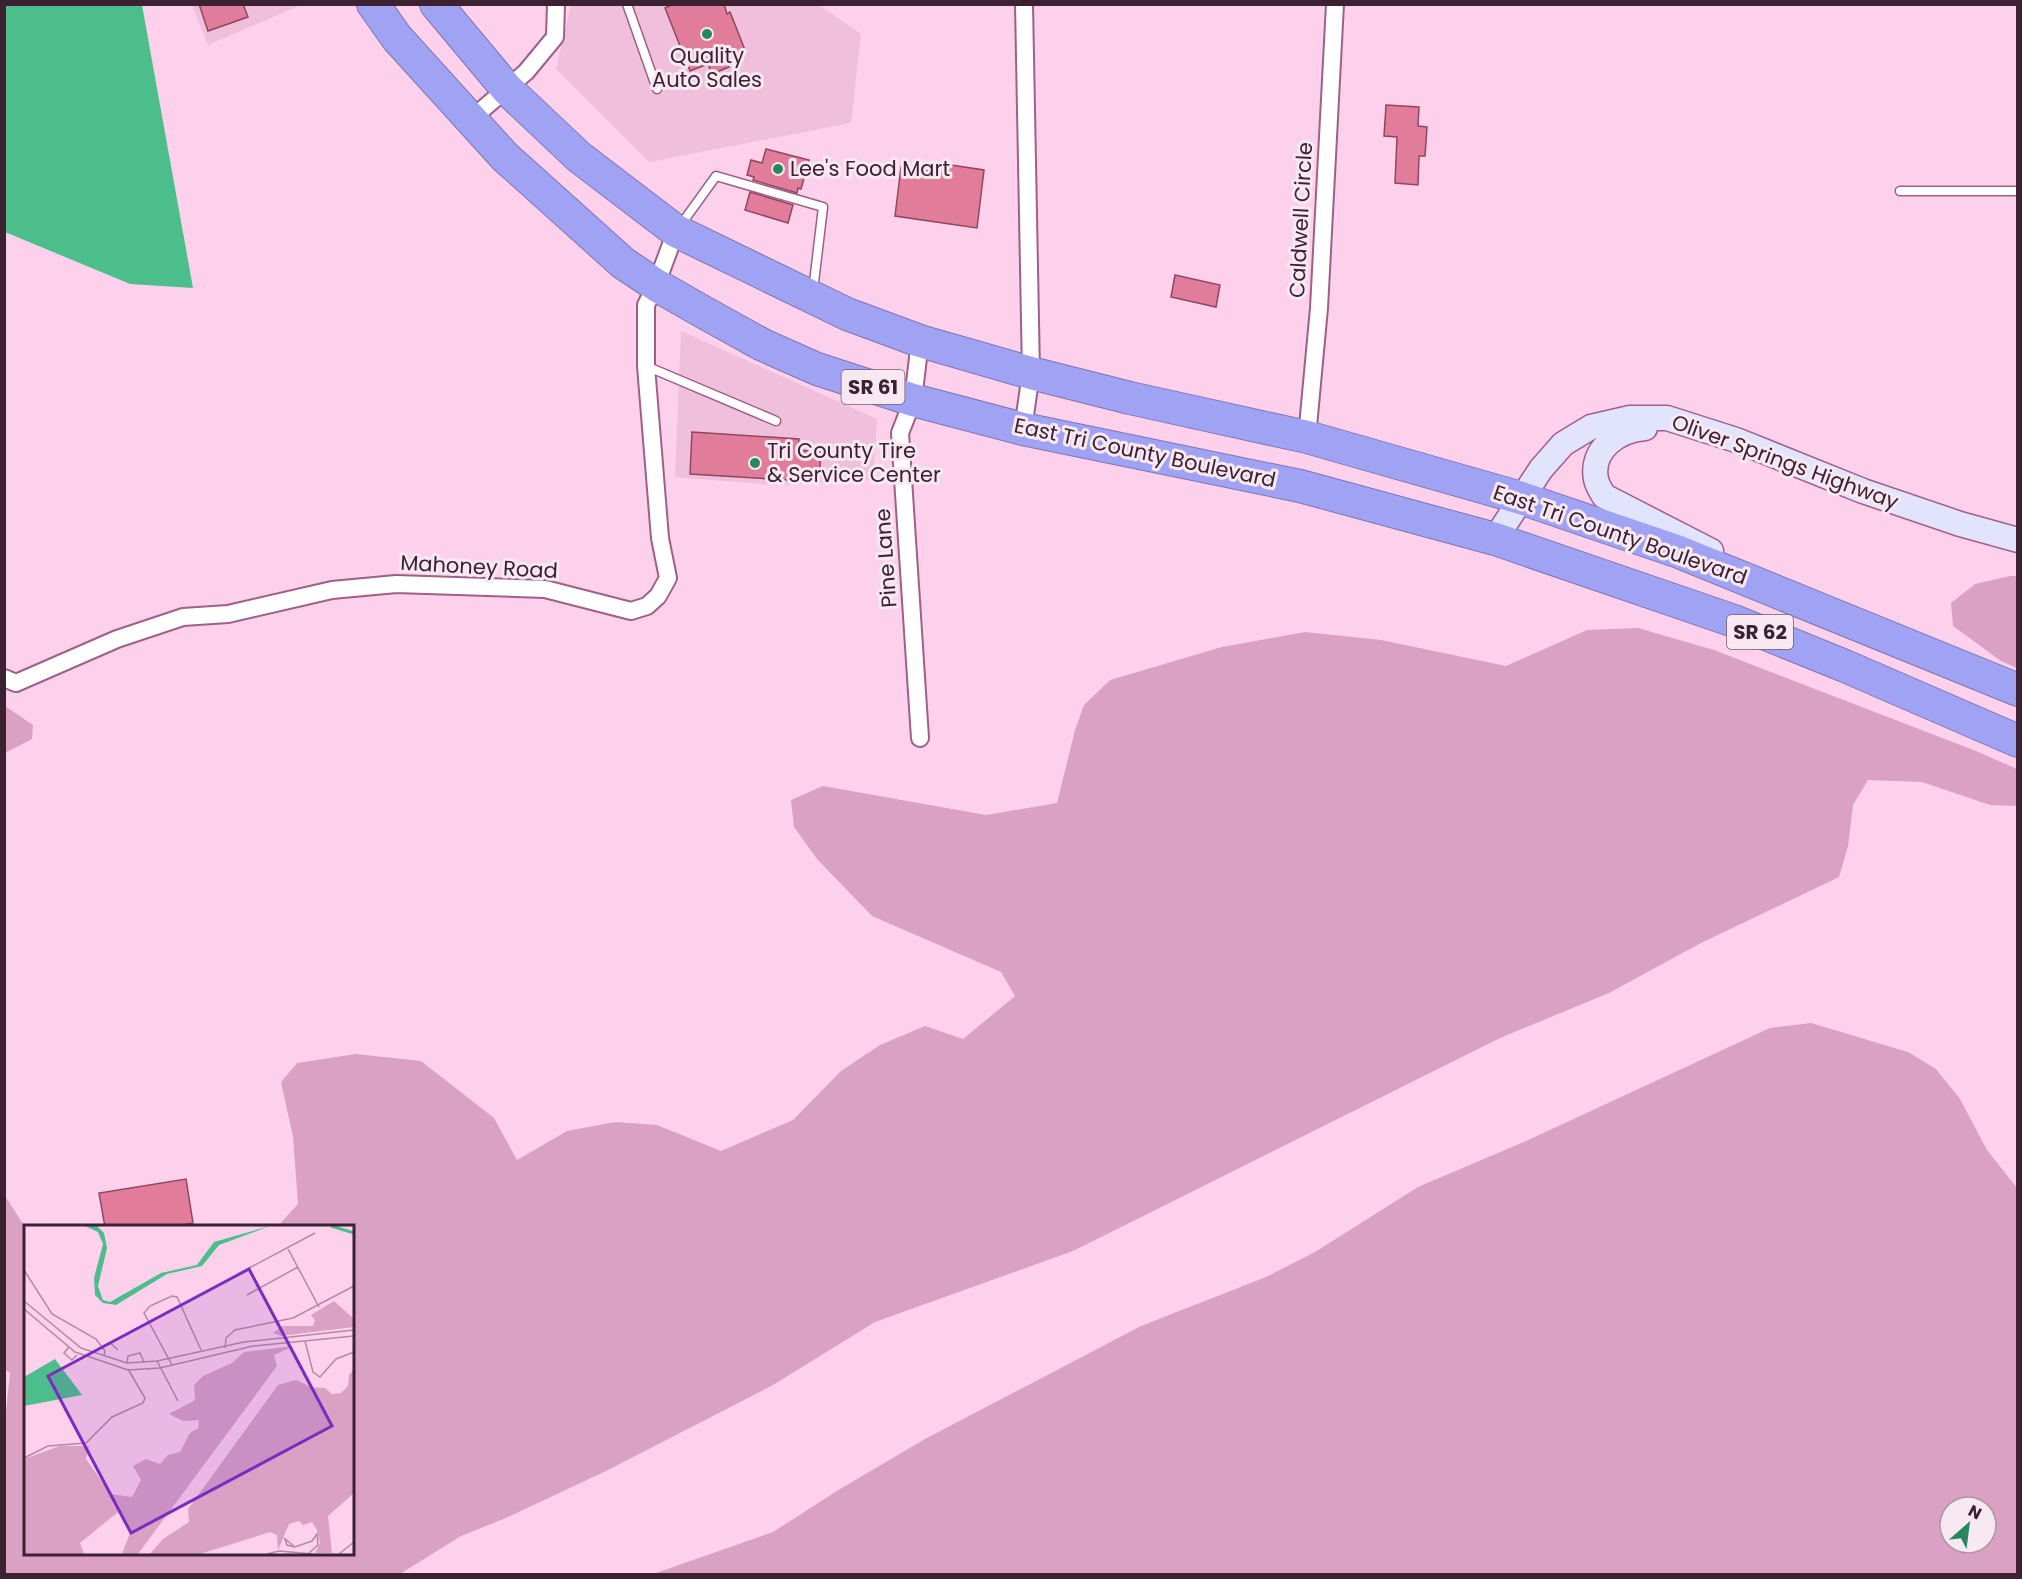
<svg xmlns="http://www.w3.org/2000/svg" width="2022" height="1579" font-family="Poppins,sans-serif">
<rect width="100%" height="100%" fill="#fdd1ec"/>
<g fill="#efbfdc">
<polygon points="192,5 301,5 208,45"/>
<polygon points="571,5 819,5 861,34 851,123 649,162 556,69"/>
<polygon points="681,331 877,419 873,480 775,485 675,477"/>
</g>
<g fill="#daa1c5" fill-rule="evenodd">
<polygon points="2010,576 2017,576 2017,668 2001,661 1953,626 1951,603 1975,584"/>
<polygon points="1638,628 1714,650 1976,751 2017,769 2017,806 1990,805 1922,782 1868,780 1853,805 1848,846 1839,877 1699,944 1609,993 1500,1038 1073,1251 875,1322 773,1385 606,1471 506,1518 461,1536 400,1574 5,1574 4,1430 10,1373 4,1369 5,1196 25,1227 26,1554 352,1554 352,1226 278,1226 298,1204 293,1137 281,1082 297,1063 356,1054 421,1061 494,1118 517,1160 567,1131 615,1122 657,1125 721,1151 793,1120 841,1071 880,1045 925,1026 963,1039 1015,996 1001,972 872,916 817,859 794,827 791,800 823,786 986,815 1057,803 1075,730 1084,705 1110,680 1222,647 1305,632 1381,640 1506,666 1587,630"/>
<polygon points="5,706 33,725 32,739 5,753"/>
<path d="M1811,1023L1908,1052L1936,1069L1960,1099L1987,1150L2017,1188V1574H653L773,1532L840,1489L925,1439L1141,1326L1266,1277L1315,1252L1418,1187L1526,1141L1770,1028ZM1950,1507H1986V1543H1950Z"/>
</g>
<polygon fill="#4cbe8c" points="4,5 142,5 193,288 130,284 5,232"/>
<g fill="#e17d9b" stroke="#90475e" stroke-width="1.5">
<polygon points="199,4 243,4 248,17 208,31"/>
<polygon points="674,4 724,4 727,14 730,12 745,50 725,58 729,67 712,74 708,64 690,71 665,8"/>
<polygon points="1386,105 1419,107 1418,126 1427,127 1425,156 1419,156 1418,185 1395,183 1397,137 1384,136"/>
<polygon points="766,149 809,160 801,189 798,188 797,193 753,180 754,177 747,175 751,160 762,163"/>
<polygon points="944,164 984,170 977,228 895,216 901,167 942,173"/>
<polygon points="750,192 793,205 788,223 745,210"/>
<polygon points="1175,275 1220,285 1216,307 1171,297"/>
<polygon points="692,432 799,439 798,450 821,452 819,482 690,474"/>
<polygon points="186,1179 193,1223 168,1227 105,1227 99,1193"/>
</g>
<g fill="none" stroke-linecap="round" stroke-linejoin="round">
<defs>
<g id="lane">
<polyline points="627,4 657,89"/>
<polyline points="1900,191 2018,191"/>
<polyline points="680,226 716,176 823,207 813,291"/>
<polyline points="646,366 776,421"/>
</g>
<g id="street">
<polyline points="470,120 526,72 555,37 556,4"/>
<polyline points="1023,429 1031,373 1024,4"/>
<polyline points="1307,437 1319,308 1335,4"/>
<polyline points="4,678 16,683 117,639 183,617 228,614 332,590 396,584 545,589 631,611 647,606 658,596 668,578 660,538 646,366 646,305 656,285 676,231"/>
<polyline points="920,738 900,433 913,400 920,341"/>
</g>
<g id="secondary">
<path d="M1645,428C1619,430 1590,449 1596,479C1597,485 1601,491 1604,496L1711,551"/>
<polyline points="1495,539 1541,469 1563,444 1591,427 1630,418 1667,418 1736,440 1863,491 1960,524 2018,540"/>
</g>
<g id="highway">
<polyline points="373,4 397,38 505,157 623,263 656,285 705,313 763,345 817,369 913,400 1023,429 1300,486 1495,539 1734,621 1845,666 2018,741"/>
<polyline points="436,4 507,89 579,157 676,231 847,314 920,341 1031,373 1130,398 1307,437 1521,498 1679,552 2018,690"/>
</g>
</defs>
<use href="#lane" stroke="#a05f89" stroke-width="11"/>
<use href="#street" stroke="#a05f89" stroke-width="20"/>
<use href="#secondary" stroke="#a05f89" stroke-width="27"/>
<use href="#highway" stroke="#7d76b0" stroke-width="34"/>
<use href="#lane" stroke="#fff" stroke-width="8"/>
<use href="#street" stroke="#fff" stroke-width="16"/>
<use href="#secondary" stroke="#e2e3fc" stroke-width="24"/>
<use href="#highway" stroke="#a0a3f4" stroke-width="32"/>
</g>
<g fill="#28875f" stroke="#f7e8f1" stroke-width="2">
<circle cx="707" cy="34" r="6"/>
<circle cx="778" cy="169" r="6"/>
<circle cx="755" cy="463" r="6"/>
</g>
<g text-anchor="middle" stroke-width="6" stroke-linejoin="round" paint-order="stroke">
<g fill="#f7e8f1" stroke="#745d6c" stroke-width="1.5">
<rect x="841.5" y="370" width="63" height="34" rx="4.5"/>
<rect x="1727" y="615" width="66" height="34" rx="4.5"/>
</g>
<g font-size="20" font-weight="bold" fill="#3c2133">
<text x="873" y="394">SR 61</text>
<text x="1760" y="639">SR 62</text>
</g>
<g font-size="21" fill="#3c2133" stroke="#f7e8f1" text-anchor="start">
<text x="707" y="63" text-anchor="middle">Quality<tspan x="707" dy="24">Auto Sales</tspan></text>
<text x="790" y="176">Lee's Food Mart</text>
<text x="767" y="458">Tri County Tire<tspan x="767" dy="24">&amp; Service Center</tspan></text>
</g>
<g font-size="21" fill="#3c2133" stroke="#f7e8f1">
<text transform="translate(1301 220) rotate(-87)" y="7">Caldwell Circle</text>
<text transform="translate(1145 453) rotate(12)" y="7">East Tri County Boulevard</text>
<text transform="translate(1785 462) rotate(20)" y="7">Oliver Springs Highway</text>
<text transform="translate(1620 535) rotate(19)" y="7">East Tri County Boulevard</text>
<text transform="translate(886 558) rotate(-94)" y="7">Pine Lane</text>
<text transform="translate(479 567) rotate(3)" y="7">Mahoney Road</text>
</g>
</g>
<g transform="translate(24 1225)">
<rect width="330" height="330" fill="#fdd1ec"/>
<path d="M310,76L330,94V102L257,111L249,108L258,101H289L291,95L287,90ZM270,121L250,130L253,141L114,329H98L106,308L94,287L56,318L60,329H0V234L36,221H65L62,234L87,269L108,272L117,255L109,241L122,234L136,239L144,230L156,227L166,208L174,203L175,195L159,196L145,189L171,175L170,160L179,151L208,138L220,127ZM330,144V268L304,291L308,328H291L296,318L293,305L288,297L279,300L275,296L265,299L254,325L253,310L246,307L176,329H126L139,314L165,297L164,284L254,160L272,155L287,162L301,163L308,169L317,168L324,161L325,150Z" fill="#daa1c5"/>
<path d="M61,1H73L80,8L83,23L74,61L79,75L86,77L137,48L173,40L190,17L246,1L195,20L178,41L143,49L92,80L79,78L71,70L70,53L79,19L74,7ZM31,134L58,170L0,181V152Z" fill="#4cbe8c"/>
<path fill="none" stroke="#4cbe8c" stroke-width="3" d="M307,1L330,8"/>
<path fill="none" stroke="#b08ba2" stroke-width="1.5" d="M263,22L295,82M0,45L28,89L72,114L81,126L80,131M214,49L291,8M223,70L274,42M0,76L57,123L103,138L133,136L220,117L330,105M0,84L51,127L104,145L136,143L229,121L330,111M281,116L289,147L296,152L312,134L330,127M79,121L86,118L94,125M45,122L40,128L48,135L53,130M201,123L202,113L211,105L269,93L330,61M133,136L154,176M103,138L104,131L116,128L120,137M148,140L120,88L126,81L148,71L153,72L177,125M0,233L24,221L62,218L88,192L119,178L121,173L104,144M271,322L263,320L261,314L271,322L288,316L293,309L294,320L285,328M243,329L255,326L289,329M315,329L330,317"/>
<path fill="#7b2cbf" fill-opacity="0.15" stroke="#7b2cbf" stroke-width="3" d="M225,44L308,201L107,308L24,151Z"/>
<rect width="330" height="330" fill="none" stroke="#3c2133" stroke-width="3"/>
</g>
<rect width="2022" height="1579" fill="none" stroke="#3c2133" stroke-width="12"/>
<g transform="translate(1968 1525) rotate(28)"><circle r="28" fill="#f7e8f1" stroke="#ac98a5" stroke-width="1.5"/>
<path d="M0-4.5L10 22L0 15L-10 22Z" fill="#28875f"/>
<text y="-9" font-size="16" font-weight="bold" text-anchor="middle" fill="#3c2133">N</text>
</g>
</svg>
